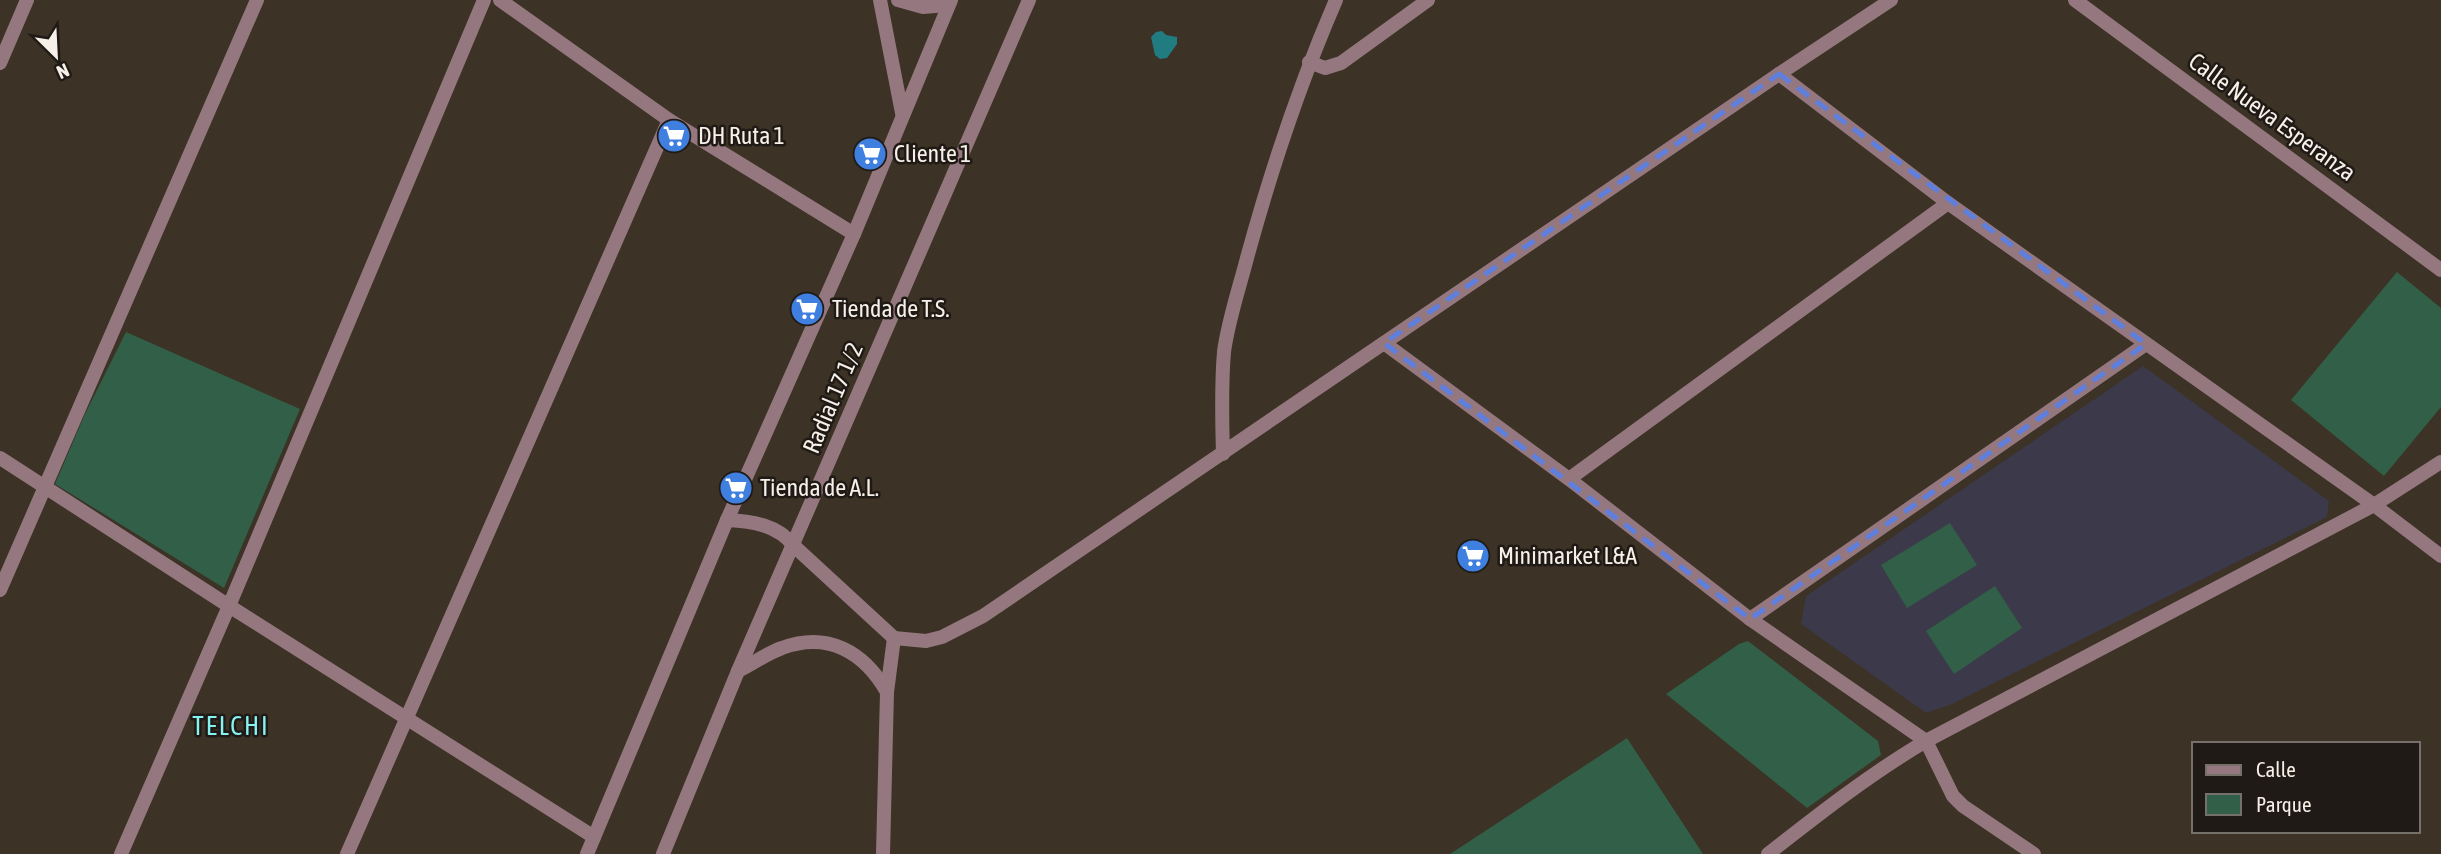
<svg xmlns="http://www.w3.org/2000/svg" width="2441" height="854" font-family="'Asap Condensed',sans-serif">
<rect width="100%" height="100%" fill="#3c3225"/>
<polygon fill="#3b394a" points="2143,366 2329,501 2327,517 1952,704 1926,713 1801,624 1806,596"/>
<g fill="#325f48">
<polygon points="2397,272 2441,308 2441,407 2384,476 2291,400"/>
<polygon points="126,332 300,409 224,588 55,484 85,414"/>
<polygon points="1950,523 1977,565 1907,608 1881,565"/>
<polygon points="1995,586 2022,628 1954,674 1926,631"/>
<polygon points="1748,641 1878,741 1881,755 1807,808 1666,694 1739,644"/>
<polygon points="1627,738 1703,854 1450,854"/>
</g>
<polygon fill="#207c81" points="1162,31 1166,35 1177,37 1177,44 1167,58 1160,59 1155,55 1151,37 1156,32"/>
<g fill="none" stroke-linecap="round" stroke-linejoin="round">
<g stroke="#95787f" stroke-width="14">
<polyline points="500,0 669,120 854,234"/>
<polyline points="880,0 902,113"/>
<polyline points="898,0 923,7 948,5"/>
<polyline points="2075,0 2441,270"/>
<polyline points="1309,62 1325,68 1341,63 1428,0"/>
<polyline points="0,63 27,0"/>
<polyline points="1779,74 1948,203 2374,505 2441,556"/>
<polyline points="1384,343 1569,479 1750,619 1926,741 1953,796 1963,806 2034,854"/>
<path d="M1223,454C1222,420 1221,386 1224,352C1228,321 1239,289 1247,258C1271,170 1300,83 1336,0"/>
<polyline points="0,458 229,606 594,837"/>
<polyline points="1569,479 1948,203"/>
<polyline points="0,590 257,0"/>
<polyline points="1750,619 2146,344"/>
<polyline points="121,854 229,606 484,0"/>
<polyline points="347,854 669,120"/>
<polyline points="883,854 887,692 894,638"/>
<path d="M1768,854C1819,814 1870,774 1926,741L2374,505L2441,462"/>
</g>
<g stroke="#95787f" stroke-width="14">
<path d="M727,520C752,521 778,525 794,546L894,638L926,641L942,637L983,616L1779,74L1891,0"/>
<path d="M738,671C753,664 767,653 782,648C828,631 864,652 887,692"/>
<polyline points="587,854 727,520 854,234 951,0"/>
<polyline points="663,854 738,671 1029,0"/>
</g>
</g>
<path fill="none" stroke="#5e7fdd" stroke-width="5" stroke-dasharray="14 9" stroke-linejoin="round" d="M1779,74L2146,344L1750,619L1384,343Z"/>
<defs>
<symbol id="supermarket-disc" viewBox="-11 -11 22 22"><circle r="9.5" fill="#3f7fe0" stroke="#1f1a15"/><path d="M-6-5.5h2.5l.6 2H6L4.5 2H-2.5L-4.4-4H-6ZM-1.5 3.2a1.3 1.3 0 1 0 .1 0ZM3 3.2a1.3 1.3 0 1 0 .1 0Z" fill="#fff"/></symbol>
</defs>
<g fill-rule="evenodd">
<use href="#supermarket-disc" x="655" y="117" width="38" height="38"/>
<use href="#supermarket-disc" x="851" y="135" width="38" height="38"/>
<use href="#supermarket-disc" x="788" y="290" width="38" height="38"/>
<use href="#supermarket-disc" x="717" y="469" width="38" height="38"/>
<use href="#supermarket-disc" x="1454" y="537" width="38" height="38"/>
</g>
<g text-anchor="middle" stroke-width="5" stroke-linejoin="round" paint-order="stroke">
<g font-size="24" fill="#f6f0e8" stroke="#1f1a15">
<text transform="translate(2272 117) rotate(36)" y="8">Calle Nueva Esperanza</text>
<text transform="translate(833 398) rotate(-67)" y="8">Radial 17 1/2</text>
</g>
<g font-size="24" fill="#f6f0e8" stroke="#1f1a15" text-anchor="start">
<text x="698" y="144">DH Ruta 1</text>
<text x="894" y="162">Cliente 1</text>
<text x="832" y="317">Tienda de T.S.</text>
<text x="760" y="496">Tienda de A.L.</text>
<text x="1498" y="564">Minimarket L&amp;A</text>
</g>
<g font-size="26" letter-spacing="2" fill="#87f3f1" stroke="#1f1a15">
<text x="231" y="735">TELCHI</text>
</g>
</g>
<rect x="2192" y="742" width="228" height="91" fill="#1f1a15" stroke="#757069" stroke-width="2"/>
<rect x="2206" y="765" width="35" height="10" fill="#95787f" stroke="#757069" stroke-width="2"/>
<text x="2256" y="777" font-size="21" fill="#f6f0e8">Calle</text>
<rect x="2206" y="794" width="35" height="21" fill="#325f48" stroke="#757069" stroke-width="2"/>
<text x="2256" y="812" font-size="21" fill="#f6f0e8">Parque</text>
<g transform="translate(56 56) rotate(156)" stroke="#1f1a15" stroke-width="5" paint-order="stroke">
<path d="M0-5L12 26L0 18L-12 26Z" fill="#f6f0e8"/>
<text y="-10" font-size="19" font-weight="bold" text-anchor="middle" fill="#f6f0e8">N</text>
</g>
</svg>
